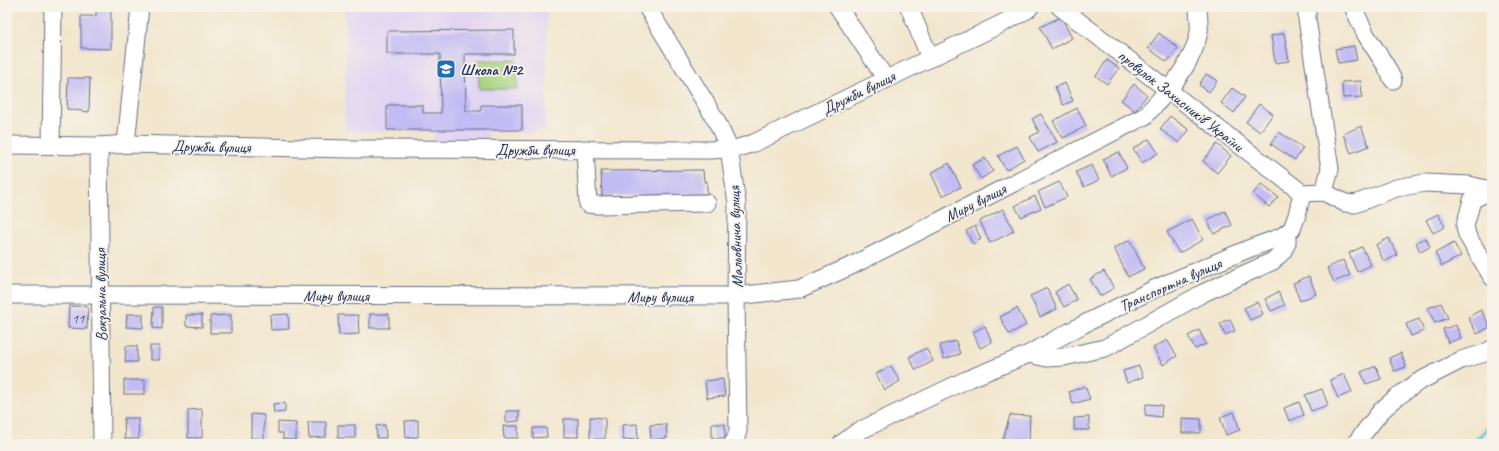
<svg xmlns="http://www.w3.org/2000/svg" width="1499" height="451" font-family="Caveat,sans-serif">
<rect width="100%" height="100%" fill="#f7f3e8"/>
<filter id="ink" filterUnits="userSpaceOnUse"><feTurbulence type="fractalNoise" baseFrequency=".025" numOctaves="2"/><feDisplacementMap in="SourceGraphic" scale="8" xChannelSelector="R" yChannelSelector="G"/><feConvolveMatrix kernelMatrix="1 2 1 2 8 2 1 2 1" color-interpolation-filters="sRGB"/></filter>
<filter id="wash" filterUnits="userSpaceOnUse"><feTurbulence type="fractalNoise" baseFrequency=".012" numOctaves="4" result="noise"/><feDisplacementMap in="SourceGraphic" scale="16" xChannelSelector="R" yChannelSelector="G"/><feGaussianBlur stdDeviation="0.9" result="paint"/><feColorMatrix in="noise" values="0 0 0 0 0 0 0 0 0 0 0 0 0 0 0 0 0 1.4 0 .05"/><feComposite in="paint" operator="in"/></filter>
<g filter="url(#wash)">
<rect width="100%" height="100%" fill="#f2e6cd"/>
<polygon fill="#e2d4f3" points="345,7 547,7 546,132 488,132 488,141 433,141 433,131 345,131"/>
<polygon fill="#a9d37e" stroke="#62816e" points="478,60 516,60 518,89 479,89"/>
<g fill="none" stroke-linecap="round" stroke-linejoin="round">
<polyline stroke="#5cc3d9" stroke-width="3.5" points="1472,444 1492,424"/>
</g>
<g id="blocks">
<g fill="#c3bcf4">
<polygon points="96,7 111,7 111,49 81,48 81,16 96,16"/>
<polygon points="1172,7 1186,7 1186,9 1172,10"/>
<polygon points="1061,17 1072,38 1052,49 1040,27"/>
<polygon points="514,30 514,54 465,54 466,111 481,111 481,105 522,105 522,130 387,130 387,105 423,105 423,113 441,113 440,54 387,54 387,31"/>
<polygon points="1159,33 1178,48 1167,62 1148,48"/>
<polygon points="1284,33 1289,61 1275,63 1271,36"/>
<polygon points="1354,46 1357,60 1338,63 1335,49"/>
<polygon points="1107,60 1119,68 1107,84 1096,76"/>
<polygon points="1206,74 1217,81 1209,92 1199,85"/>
<polygon points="68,78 90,78 89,112 67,109"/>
<polygon points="1361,81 1362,97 1343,98 1342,82"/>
<polygon points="1065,83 1073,101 1063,105 1055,87"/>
<polygon points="1134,84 1147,95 1135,111 1121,100"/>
<polygon points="1232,88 1245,97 1234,113 1221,103"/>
<polygon points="1259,104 1273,114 1260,132 1246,122"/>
<polygon points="1077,108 1086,126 1063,138 1053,121"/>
<polygon points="1041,114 1057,142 1038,152 1030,137 1039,132 1032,119"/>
<polygon points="1170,116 1189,130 1179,143 1160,129"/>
<polygon points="1361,126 1369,146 1351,153 1343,134"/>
<polygon points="1279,132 1303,148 1295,160 1271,144"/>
<polygon points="1149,139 1158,153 1142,163 1133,149"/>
<polygon points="1217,144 1231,156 1217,173 1203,161"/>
<polygon points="1017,146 1024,159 1006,170 998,156"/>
<polygon points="1119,152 1127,168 1111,176 1103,159"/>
<polygon points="985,158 993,171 981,179 972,165"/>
<polygon points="949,163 961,187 942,196 931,173"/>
<polygon points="1092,165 1099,180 1084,187 1076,172"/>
<polygon points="703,170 704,182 707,181 707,194 602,196 601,171"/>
<polygon points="1059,182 1067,197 1045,207 1038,192"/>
<polygon points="1261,184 1278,197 1269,207 1253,194"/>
<polygon points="1035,196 1041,208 1021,217 1015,206"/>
<polygon points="1003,209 1014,231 990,243 980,221"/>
<polygon points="1225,211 1232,225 1214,234 1207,220"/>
<polygon points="1438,214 1445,227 1433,233 1426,220"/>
<polygon points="1192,219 1203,240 1179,253 1167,232"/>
<polygon points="975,226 981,239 973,244 966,231"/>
<polygon points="1389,238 1397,255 1384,262 1376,245"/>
<polygon points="1426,238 1430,247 1420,252 1416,242"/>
<polygon points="1130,240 1144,269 1128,277 1114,248"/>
<polygon points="1454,243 1461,256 1442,266 1435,253"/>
<polygon points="1362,247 1371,265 1357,272 1349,253"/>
<polygon points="1343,260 1350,275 1334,282 1327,268"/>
<polygon points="1104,271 1114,288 1100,296 1090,279"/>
<polygon points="1309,276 1316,294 1300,301 1293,283"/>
<polygon points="1068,284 1077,300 1064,307 1055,292"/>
<polygon points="1047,288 1057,309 1040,317 1030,296"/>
<polygon points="1278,292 1285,305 1271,311 1265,299"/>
<polygon points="1257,302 1263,314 1250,320 1244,308"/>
<polygon points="1441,303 1448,318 1435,323 1428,308"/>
<polygon points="69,306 88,307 87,329 68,328"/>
<polygon points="154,307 162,307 162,329 153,328"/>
<polygon points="1017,308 1026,325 1009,334 1000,317"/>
<polygon points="1481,310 1490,327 1477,334 1468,317"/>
<polygon points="127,314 143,314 143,328 126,327"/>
<polygon points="288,314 289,329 271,330 270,315"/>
<rect x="370" y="314" width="19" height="14"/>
<polygon points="186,315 202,315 202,327 186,326"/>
<polygon points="231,315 231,333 210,333 210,316"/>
<polygon points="338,315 358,315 359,334 339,335"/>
<polygon points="1230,319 1235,331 1225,335 1220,323"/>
<polygon points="1419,319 1424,331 1411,336 1406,324"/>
<polygon points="1456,325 1461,338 1448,343 1443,329"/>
<polygon points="985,326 992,342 980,348 973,332"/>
<polygon points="1199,330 1206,344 1195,349 1188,336"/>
<polygon points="1167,340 1177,356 1163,365 1153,348"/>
<polygon points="956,341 960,354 944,359 940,345"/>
<polygon points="126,346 137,346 137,362 125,362"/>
<rect x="150" y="346" width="9" height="14"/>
<polygon points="926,348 933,361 916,370 909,357"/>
<polygon points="1401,353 1406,367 1394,371 1389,358"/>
<polygon points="891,366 900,381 885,390 876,374"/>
<polygon points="1139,366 1143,377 1127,383 1123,371"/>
<polygon points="1376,366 1381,379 1366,384 1361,372"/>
<polygon points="1344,374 1352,392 1338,398 1330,380"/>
<polygon points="723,379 725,396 707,398 705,381"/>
<rect x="124" y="380" width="21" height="14"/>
<polygon points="1085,386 1090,399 1073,404 1069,392"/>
<polygon points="1322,389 1328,405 1311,411 1305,395"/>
<polygon points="1299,402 1304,415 1289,421 1284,408"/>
<polygon points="285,403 285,412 274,413 273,404"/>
<polygon points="1146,404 1162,405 1161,417 1145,415"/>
<polygon points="202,409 202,438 188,438 188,410"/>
<polygon points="506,411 519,411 519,421 506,422"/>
<polygon points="1234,412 1240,430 1226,435 1220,417"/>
<polygon points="251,414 264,415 264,439 251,438"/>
<polygon points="1010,415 1030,416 1029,441 1003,439"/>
<polygon points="590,417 605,418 605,439 590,439"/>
<polygon points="1089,417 1089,430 1074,430 1074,418"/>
<polygon points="124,418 138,418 139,439 125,439"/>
<polygon points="1182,418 1201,419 1201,433 1182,433"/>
<rect x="564" y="419" width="14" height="18"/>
<polygon points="418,420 418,437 406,438 405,421"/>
<polygon points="278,422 296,423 296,440 283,439 283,433 278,433"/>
<polygon points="308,422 326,422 326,437 309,438"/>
<polygon points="637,424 638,439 623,440 622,425"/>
<polygon points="666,424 667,438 651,440 650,425"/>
<rect x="712" y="424" width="13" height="14"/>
<rect x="338" y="425" width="17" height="13"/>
<polygon points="385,425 386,438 377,438 376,426"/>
<polygon points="503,426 518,426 518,438 504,438"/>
<polygon points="533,428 546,428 547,437 533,438"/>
</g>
</g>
</g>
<g filter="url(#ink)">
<use href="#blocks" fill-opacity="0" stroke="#666f85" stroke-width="1"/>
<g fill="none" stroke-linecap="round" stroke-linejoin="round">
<defs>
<g id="minor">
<polyline points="647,7 716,120 729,148 737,204 736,296 738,431 735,441 732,444"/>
<polyline points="838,7 886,79"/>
<polyline points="909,7 930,58"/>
<polyline points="1060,7 1302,193"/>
<polyline points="1307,7 1307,19 1330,169 1324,192"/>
<polyline points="1353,7 1366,35 1386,66 1393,80"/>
<polyline points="126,144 140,7"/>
<polyline points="7,145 99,146 126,144 349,149 711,150 738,148 754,143 999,25 1027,10 1030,7"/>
<polyline points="51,145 53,7"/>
<polyline points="99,146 102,444"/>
<polyline points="585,149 588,204 597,205 707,203"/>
<polyline points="1492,190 1472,200 1465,226 1467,235 1492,277"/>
<polyline points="1302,193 1324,192 1345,203 1355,204 1396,188 1425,183 1469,185 1490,190"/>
<path d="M7,295L736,296L799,289L851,266L1145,116C1167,92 1193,65 1199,32C1200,24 1198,15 1198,7"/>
<polyline points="1029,354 1047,358 1064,357 1105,348 1203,293 1273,261 1283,251 1287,243 1287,233"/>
<polyline points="841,444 857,432 966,380 1029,354 1082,325 1154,289 1248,249 1281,237 1292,229 1297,215 1302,193"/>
<polyline points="1355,444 1381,411 1397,397 1418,382 1461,360 1485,353 1492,349"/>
</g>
</defs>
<use href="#minor" stroke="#666f85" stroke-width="19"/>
<use href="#minor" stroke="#fff" stroke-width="17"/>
</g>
</g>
<defs>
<symbol id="school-square" viewBox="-11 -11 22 22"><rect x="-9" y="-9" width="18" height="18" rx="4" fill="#1f6fb2" stroke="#f7f3e8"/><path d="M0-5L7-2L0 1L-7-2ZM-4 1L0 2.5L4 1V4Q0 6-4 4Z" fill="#fff"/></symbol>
</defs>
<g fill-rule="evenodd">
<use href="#school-square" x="435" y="58" width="22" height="22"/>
</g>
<g text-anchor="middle" stroke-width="3.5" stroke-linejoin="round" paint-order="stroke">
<g font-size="14" fill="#455284">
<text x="78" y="323">11</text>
</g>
<g font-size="16" font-weight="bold" fill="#1b2f5e" stroke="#f7f3e8" text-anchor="start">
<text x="460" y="75">Школа №2</text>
</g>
<g font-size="16" fill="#1b2f5e" stroke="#f7f3e8">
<text transform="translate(858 92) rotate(-26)" y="6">Дружби вулиця</text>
<text transform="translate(1181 100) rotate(38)" y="6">провулок Захисників України</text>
<text transform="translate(211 146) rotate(1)" y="6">Дружби вулиця</text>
<text x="535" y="155">Дружби вулиця</text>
<text transform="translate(975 202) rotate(-27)" y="6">Миру вулиця</text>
<text transform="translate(735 237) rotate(-92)" y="6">Мальовнича вулиця</text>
<text transform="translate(1170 284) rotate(-24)" y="6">Транспортна вулиця</text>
<text transform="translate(100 295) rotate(-91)" y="6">Вокзальна вулиця</text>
<text x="336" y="301">Миру вулиця</text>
<text x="660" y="302">Миру вулиця</text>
</g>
</g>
<rect width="1499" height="451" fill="none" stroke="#f7f3e8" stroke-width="24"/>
</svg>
